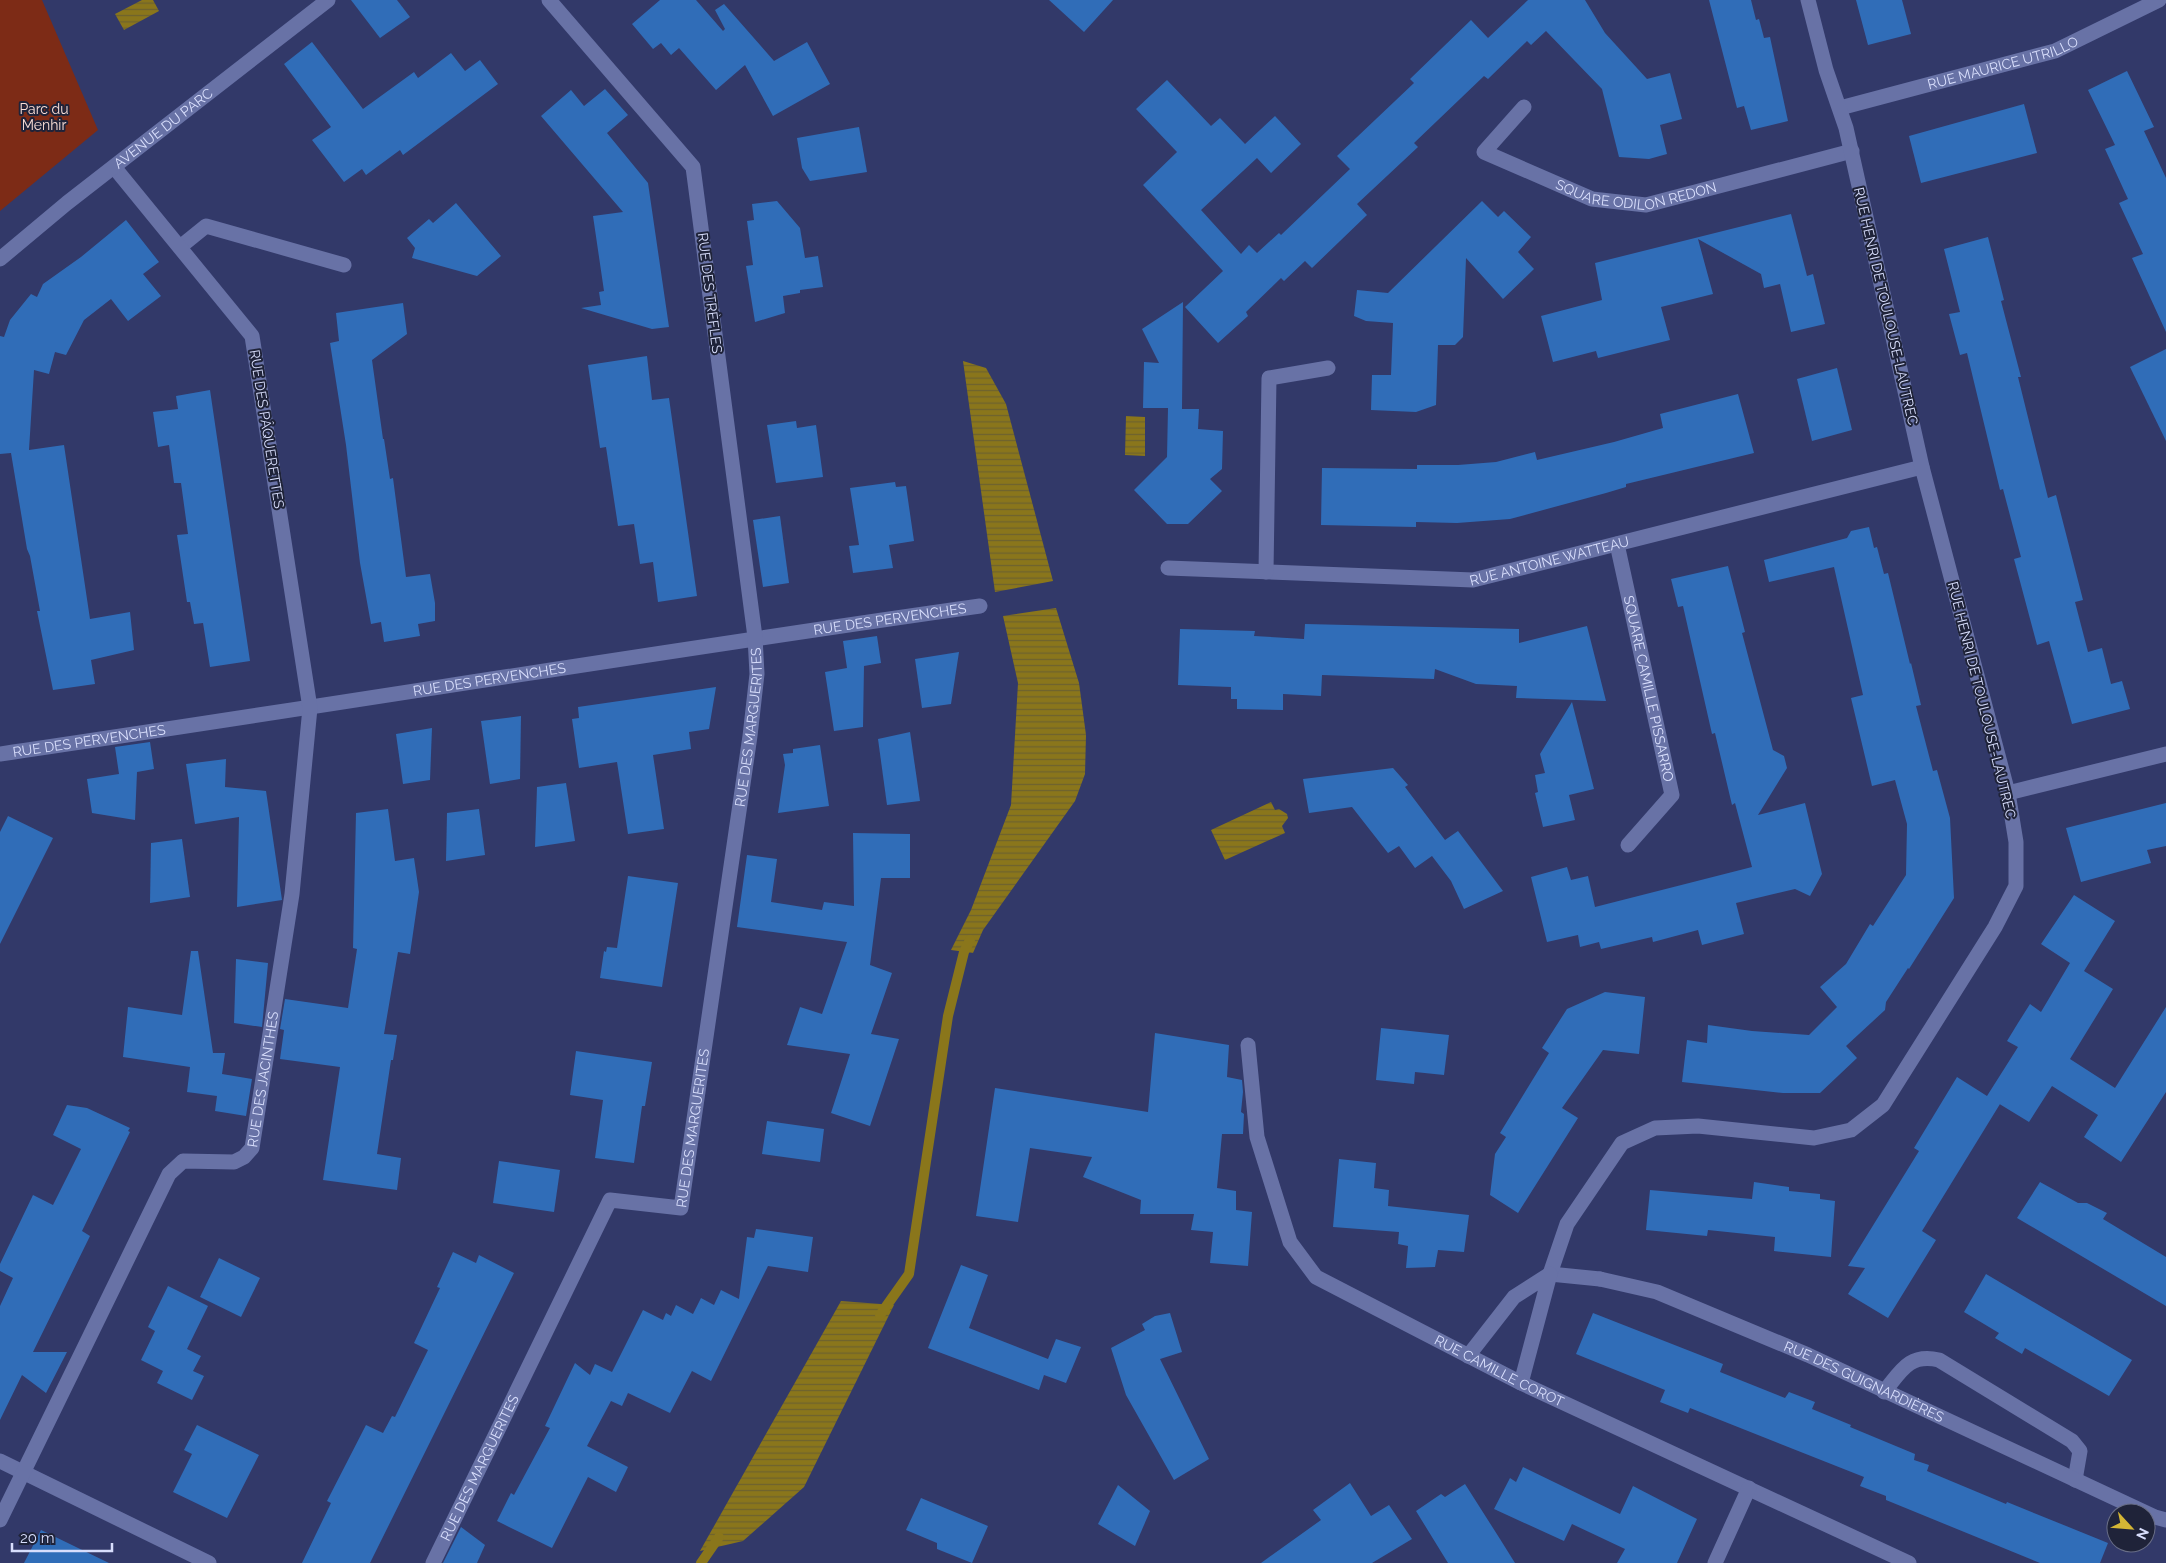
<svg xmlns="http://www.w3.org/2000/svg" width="2166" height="1563" font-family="Raleway,sans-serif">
<defs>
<pattern id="water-rules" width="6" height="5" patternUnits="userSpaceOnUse" patternTransform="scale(1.25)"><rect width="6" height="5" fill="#8a761b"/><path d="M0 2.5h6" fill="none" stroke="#6d622f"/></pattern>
</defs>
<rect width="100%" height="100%" fill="#323969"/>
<polygon fill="#7d2b16" points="0,0 42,0 98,130 0,211"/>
<g fill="url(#water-rules)">
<polygon points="142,0 153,0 159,11 124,30 115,14"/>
<polygon points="963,361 986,368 1006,404 1053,581 995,592"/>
<polygon points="1126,416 1145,417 1145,456 1125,455"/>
<polygon points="1056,608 1079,683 1086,735 1085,774 1075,801 983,930 973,953 951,950 971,910 1011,805 1018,683 1003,616"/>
<polygon points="1271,802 1275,810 1279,809 1287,814 1288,818 1282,826 1285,833 1225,860 1211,830"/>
<polygon points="841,1301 894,1305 804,1487 743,1541 700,1551"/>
</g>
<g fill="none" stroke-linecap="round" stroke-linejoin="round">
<g stroke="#8a761b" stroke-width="10">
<polyline points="880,1315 909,1274 948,1016 964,952 970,940"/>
<polyline points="701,1563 719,1537"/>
</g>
</g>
<g fill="#306db8">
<polygon points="351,0 397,0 410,17 380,38"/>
<polygon points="660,0 696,0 723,31 725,29 715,10 724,4 774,61 807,42 830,84 773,116 745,65 716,90 679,48 671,55 661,43 653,49 632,24"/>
<polygon points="1049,0 1113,0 1084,32"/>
<polygon points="1528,0 1585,0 1605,33 1647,79 1670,73 1682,119 1660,125 1667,154 1649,159 1619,157 1602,89 1546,31 1531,45 1527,41 1488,79 1484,76 1414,143 1418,147 1357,204 1367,215 1312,268 1305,261 1284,281 1281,278 1246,312 1248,316 1218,343 1185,307 1223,271 1143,185 1177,152 1136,109 1167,80 1211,126 1220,118 1245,144 1275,116 1301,144 1271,173 1257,158 1201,210 1241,254 1249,245 1257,253 1279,233 1281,235 1350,169 1337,156 1414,83 1410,79 1471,20 1488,38"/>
<polygon points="1709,0 1751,0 1756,20 1759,19 1764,38 1770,37 1788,121 1751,130 1744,106 1737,108"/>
<polygon points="1856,0 1902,0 1911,34 1868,45"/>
<polygon points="312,42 363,109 414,72 418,78 451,53 465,71 480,60 498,84 403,155 400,150 366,175 362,169 344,182 312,140 331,127 284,64"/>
<polygon points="2127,71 2154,127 2144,131 2166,178 2166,332 2132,258 2143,254 2119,203 2128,199 2105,149 2115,145 2088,90"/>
<polygon points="605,89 628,115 607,133 648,183 669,327 652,329 581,308 601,305 599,292 604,291 593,216 623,212 541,116 571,90 584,106"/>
<polygon points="2024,104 2037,153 1921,183 1909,136"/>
<polygon points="859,127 867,172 810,181 802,168 797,138"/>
<polygon points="777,201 800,228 805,258 818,256 823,287 800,290 800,293 783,296 785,313 755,322 746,266 753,265 747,221 754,220 752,204"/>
<polygon points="1482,201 1498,217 1504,211 1531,237 1518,252 1534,269 1503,299 1466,258 1463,337 1455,345 1438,345 1436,405 1416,412 1371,410 1372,375 1391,375 1393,323 1366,321 1354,316 1357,290 1388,293"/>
<polygon points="456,203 501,256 477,276 412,258 415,248 407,238 429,219 433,223"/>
<polygon points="1791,214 1807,276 1813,274 1825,324 1791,332 1780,284 1764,288 1761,274 1698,239 1713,294 1661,307 1670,340 1598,358 1596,351 1553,362 1541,316 1602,300 1595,263"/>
<polygon points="126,220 159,262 143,274 161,296 128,321 111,299 84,320 66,355 55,352 49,374 34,370 29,450 64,445 90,619 130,612 134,650 91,660 95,684 53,690 37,611 40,611 30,556 27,549 11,453 0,454 0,336 4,337 10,320 31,294 37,297 43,284 81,257"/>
<polygon points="1988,237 2004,300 2001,301 2021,377 2018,377 2048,498 2056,495 2083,600 2075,602 2088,652 2102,648 2111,684 2122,681 2130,709 2072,724 2049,641 2037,645 2014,559 2021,557 2003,489 2000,490 1967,353 1960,355 1949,314 1960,312 1944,249"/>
<polygon points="1183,302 1182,409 1199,409 1198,429 1223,431 1222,469 1210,479 1222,491 1188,524 1167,524 1134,490 1167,457 1168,408 1143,408 1144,362 1159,363 1142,329"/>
<polygon points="403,303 407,334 372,360 383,439 384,439 390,479 393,478 406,577 430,574 435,603 435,621 418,624 420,636 384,642 381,622 371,624 360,563 346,445 330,343 339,341 336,313"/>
<polygon points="2166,349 2166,441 2130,367"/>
<polygon points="647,356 652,400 669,398 697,596 658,602 653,562 640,564 634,524 618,526 606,447 600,448 588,365"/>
<polygon points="1837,368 1852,430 1812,441 1797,379"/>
<polygon points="210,390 250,661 210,667 203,623 194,624 190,602 187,602 177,535 188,534 181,483 174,483 169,445 158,447 153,412 178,409 176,396"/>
<polygon points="1738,394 1754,453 1626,484 1626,487 1606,493 1510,519 1457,523 1416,522 1416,527 1321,525 1322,468 1417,469 1417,465 1458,465 1496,462 1535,452 1537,460 1614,442 1663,428 1660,414"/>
<polygon points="796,421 797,428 816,425 823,477 776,483 767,425"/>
<polygon points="895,482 896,487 906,486 914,541 889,545 893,568 853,573 849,546 859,545 850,488"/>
<polygon points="780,516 789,583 763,587 753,520"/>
<polygon points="1869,527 1874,548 1877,547 1884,574 1888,573 1910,664 1911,663 1921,705 1916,706 1933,771 1937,770 1950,818 1954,898 1909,969 1908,968 1886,1002 1885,1010 1846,1046 1857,1058 1820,1093 1783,1093 1682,1082 1687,1040 1707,1043 1708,1025 1752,1031 1809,1035 1837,1007 1820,987 1846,964 1870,924 1873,926 1906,875 1907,824 1895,780 1872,786 1851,698 1863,695 1834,567 1769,582 1764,560 1847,538 1851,531"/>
<polygon points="1728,566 1745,632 1742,633 1773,750 1784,756 1787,768 1758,815 1805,803 1822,874 1810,896 1795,889 1736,903 1744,934 1702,945 1698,930 1653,942 1652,937 1601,949 1599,942 1580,947 1578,935 1547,942 1531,877 1567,867 1571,880 1588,876 1595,907 1752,867 1735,803 1732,805 1715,733 1712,734 1683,606 1678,607 1671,579"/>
<polygon points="1305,624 1519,629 1519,643 1587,626 1606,701 1516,698 1517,686 1476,684 1435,669 1434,679 1322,675 1321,696 1283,694 1283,710 1237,709 1237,699 1231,699 1231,687 1178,685 1180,629 1255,631 1254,636 1304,639"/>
<polygon points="877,636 881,663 864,666 863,727 834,731 825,672 847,668 843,641"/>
<polygon points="959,652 951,704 922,708 915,659"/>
<polygon points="716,687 709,729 689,732 691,749 653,755 664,829 628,834 617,762 579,768 572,719 579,718 578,707"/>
<polygon points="1572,702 1594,789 1569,795 1575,820 1543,827 1535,793 1538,792 1535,775 1545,773 1540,754"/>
<polygon points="521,716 520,779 490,784 481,721"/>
<polygon points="432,728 430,780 403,784 396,734"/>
<polygon points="910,732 920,801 887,805 878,739"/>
<polygon points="150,742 154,769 137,772 135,820 92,813 87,779 119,774 115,747"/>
<polygon points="820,745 829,806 778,813 785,765 783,754 793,753 793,749"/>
<polygon points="226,759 225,787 266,791 282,900 237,907 239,817 195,824 186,764"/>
<polygon points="1393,768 1408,785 1405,787 1445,840 1458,831 1503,891 1464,909 1451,881 1432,856 1415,868 1399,846 1388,853 1352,807 1309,813 1303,779"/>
<polygon points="566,783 575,841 535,847 537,787"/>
<polygon points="2166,803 2166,846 2147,850 2151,863 2081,882 2066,828"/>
<polygon points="388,809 395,861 414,858 419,892 410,954 398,952 384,1034 397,1035 393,1060 391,1060 377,1154 401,1158 397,1190 323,1180 340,1067 280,1059 284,1030 280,1029 285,999 348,1008 357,949 353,948 356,813"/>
<polygon points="479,809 485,855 446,861 447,813"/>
<polygon points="8,816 53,838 0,944 0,832"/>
<polygon points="853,833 910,834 910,878 881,878 870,965 892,973 871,1034 899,1039 870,1126 831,1113 850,1054 787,1045 800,1007 822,1014 847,942 737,927 747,855 777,859 771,902 822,910 824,902 854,906"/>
<polygon points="182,839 190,897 150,903 151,843"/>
<polygon points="628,876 678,883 662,987 600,978 604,951 606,952 607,947 617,948"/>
<polygon points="2074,895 2115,921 2084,971 2113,989 2070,1059 2115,1088 2166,1007 2166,1092 2121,1162 2084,1137 2098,1115 2052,1086 2029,1122 1988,1097 2000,1104 1922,1231 1936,1240 1888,1318 1848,1294 1865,1268 1848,1266 1919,1151 1914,1148 1957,1077 1987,1096 2018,1047 2007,1041 2018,1023 2030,1004 2041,1012 2070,963 2041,944"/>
<polygon points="191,951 198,951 213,1053 225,1053 222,1074 252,1079 246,1116 215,1111 217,1096 187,1092 190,1067 123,1057 128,1007 182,1015"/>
<polygon points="236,959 268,963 262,1027 234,1023"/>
<polygon points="1605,992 1645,997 1639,1054 1603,1050 1562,1108 1578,1118 1518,1213 1490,1195 1495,1154 1506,1137 1500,1133 1549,1053 1542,1048 1567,1009"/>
<polygon points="1381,1028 1449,1035 1444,1075 1415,1072 1414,1084 1376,1080"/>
<polygon points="1155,1033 1229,1045 1227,1077 1242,1080 1243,1092 1241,1112 1244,1114 1243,1134 1222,1134 1217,1188 1236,1191 1236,1210 1252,1212 1248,1266 1210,1263 1213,1232 1191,1230 1194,1214 1140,1214 1141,1200 1083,1177 1092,1157 1030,1148 1018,1222 976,1216 995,1088 1148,1112"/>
<polygon points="576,1051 652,1062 645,1106 642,1106 634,1163 595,1158 603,1100 570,1095"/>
<polygon points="67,1105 87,1108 130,1128 128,1131 130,1132 82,1231 90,1236 33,1352 67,1352 46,1393 22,1375 0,1420 0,1306 13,1278 0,1271 0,1264 33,1195 53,1205 81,1149 53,1135"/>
<polygon points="767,1121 824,1129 820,1162 762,1154"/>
<polygon points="1339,1159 1376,1163 1374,1188 1389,1190 1388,1206 1469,1215 1464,1252 1438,1250 1435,1267 1406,1268 1408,1246 1398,1244 1399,1232 1333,1227"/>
<polygon points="499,1161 560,1170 554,1212 493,1203"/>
<polygon points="1754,1182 1789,1187 1789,1191 1820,1194 1820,1199 1835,1201 1831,1257 1774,1251 1775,1237 1708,1230 1707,1236 1646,1230 1650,1190 1752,1199"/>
<polygon points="2040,1182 2078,1203 2087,1203 2107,1213 2103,1219 2166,1257 2166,1306 2017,1218"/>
<polygon points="756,1229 813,1237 808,1272 768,1266 711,1381 692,1371 670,1413 628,1393 622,1406 611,1401 587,1446 628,1467 616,1492 588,1477 552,1548 497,1521 511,1493 514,1495 550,1428 545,1426 575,1363 590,1375 595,1364 612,1372 643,1310 663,1320 666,1313 671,1316 676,1305 693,1314 701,1298 714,1305 721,1290 739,1299 747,1237 754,1238"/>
<polygon points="453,1252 476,1263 479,1255 514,1273 370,1563 302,1563 331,1503 327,1501 366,1425 383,1433 392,1416 395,1417 428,1350 414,1343 440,1288 437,1287"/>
<polygon points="219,1258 260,1278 241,1317 200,1297"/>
<polygon points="961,1265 988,1275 969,1328 1048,1359 1056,1339 1081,1347 1066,1383 1044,1375 1039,1390 928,1348"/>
<polygon points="1986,1274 2132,1360 2109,1396 2025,1348 2022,1354 1995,1338 1999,1333 1964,1312"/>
<polygon points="168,1286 208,1306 187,1349 201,1356 193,1371 204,1376 192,1400 157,1383 163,1371 141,1360 155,1331 148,1327"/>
<polygon points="1170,1313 1182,1352 1160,1359 1209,1459 1174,1480 1126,1395 1111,1348 1145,1330 1142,1324 1155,1316"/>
<polygon points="1593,1313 1723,1364 1720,1372 1785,1398 1789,1392 1815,1402 1812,1409 1851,1425 1850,1427 1915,1454 1914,1460 1929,1465 1927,1471 2006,1504 2007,1502 2108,1543 2100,1563 2040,1563 1886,1500 1886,1496 1860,1486 1864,1477 1690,1408 1688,1413 1660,1402 1665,1390 1576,1354"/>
<polygon points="197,1425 259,1455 227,1518 173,1492 192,1454 184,1450"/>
<polygon points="1523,1467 1620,1514 1633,1486 1697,1519 1677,1563 1617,1563 1625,1549 1572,1524 1564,1541 1494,1509 1510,1478 1516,1482"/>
<polygon points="1350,1483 1371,1516 1389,1505 1412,1539 1372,1563 1261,1563 1321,1520 1313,1510"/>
<polygon points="1465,1484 1500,1539 1515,1563 1448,1563 1416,1511 1441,1494 1445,1497"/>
<polygon points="1118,1485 1150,1511 1135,1546 1098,1524"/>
<polygon points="921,1498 988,1526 972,1563 937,1549 937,1543 906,1530"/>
<polygon points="461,1527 485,1545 477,1563 443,1563"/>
<polygon points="41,1530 109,1563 24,1563"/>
</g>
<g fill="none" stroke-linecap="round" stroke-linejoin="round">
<g stroke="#6872a6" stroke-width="15">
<polyline points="1550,1274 1600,1279"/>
<path d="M1884,1392C1901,1371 1909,1353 1939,1360L2072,1441L2080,1451L2075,1480"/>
</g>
<g stroke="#6872a6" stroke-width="15">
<path id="s1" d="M1524,107L1484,152L1592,199L1646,205L1852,151"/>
<path id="s2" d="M1840,108L2055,51L2159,0"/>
<polyline points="180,247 206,226 344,265"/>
<path id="s3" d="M1617,544L1672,795L1628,845"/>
<path id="s4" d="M1168,568L1473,580L1922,467"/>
<polyline points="1266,572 1269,378 1328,368"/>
<path id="s5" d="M0,754C327,706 653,652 980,606"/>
<polyline points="2008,793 2166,754"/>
<path id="s6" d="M1248,1045L1257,1137L1290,1242L1316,1277L1521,1383L1909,1563"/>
<polyline points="1550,1274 1567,1224 1622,1143 1655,1128 1698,1126 1814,1138 1851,1130 1883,1105 1995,927 2016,886 2016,842 2008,793 1922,467 1846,128 1826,70 1808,0"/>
<path id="s7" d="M1600,1279L1657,1292L1808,1355L2155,1517L2166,1520"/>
<polyline points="1468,1356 1514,1297 1550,1274 1521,1383"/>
<polyline points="0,1461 209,1563"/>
<path id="s8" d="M0,1520L169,1174L183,1161L234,1162L244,1157L252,1148L292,894L310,708L252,336L114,167"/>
<path id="s9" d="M433,1563L610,1200L681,1208L750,736L757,674L755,637L693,167L549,0"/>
<polyline points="1715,1563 1749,1488"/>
</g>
<path stroke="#6872a6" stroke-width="15" id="s10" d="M0,259L67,203L328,0"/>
</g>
<g text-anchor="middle" stroke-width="4" stroke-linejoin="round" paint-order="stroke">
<g font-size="14" fill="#d8defc" stroke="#1f2339">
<text dy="5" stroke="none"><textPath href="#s2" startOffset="169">RUE MAURICE UTRILLO</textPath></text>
<text dy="5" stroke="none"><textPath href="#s10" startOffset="209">AVENUE DU PARC</textPath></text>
<text dy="5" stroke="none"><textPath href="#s1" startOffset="222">SQUARE ODILON REDON</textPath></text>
<text transform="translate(710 293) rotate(83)" y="5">RUE DES TRÈFLES</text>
<text transform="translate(1886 306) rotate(77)" y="5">RUE HENRI DE TOULOUSE-LAUTREC</text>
<text transform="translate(267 429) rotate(81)" y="5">RUE DES PÂQUERETTES</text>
<text dy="5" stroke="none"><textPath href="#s4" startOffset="384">RUE ANTOINE WATTEAU</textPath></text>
<text dy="5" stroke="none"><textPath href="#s5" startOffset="900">RUE DES PERVENCHES</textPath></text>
<text dy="5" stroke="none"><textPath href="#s5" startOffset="495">RUE DES PERVENCHES</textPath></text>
<text dy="5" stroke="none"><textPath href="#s3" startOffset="148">SQUARE CAMILLE PISSARRO</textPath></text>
<text transform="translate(1982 700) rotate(76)" y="5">RUE HENRI DE TOULOUSE-LAUTREC</text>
<text dy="5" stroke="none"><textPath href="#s9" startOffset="961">RUE DES MARGUERITES</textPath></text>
<text dy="5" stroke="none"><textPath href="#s5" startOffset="90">RUE DES PERVENCHES</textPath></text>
<text dy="5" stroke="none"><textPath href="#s8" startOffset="548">RUE DES JACINTHES</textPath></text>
<text dy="5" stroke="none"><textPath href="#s9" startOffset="556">RUE DES MARGUERITES</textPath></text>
<text dy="5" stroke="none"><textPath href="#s6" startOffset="452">RUE CAMILLE COROT</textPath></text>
<text dy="5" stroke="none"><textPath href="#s7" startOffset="284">RUE DES GUIGNARDIÈRES</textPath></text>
<text dy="5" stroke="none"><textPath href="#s9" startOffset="106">RUE DES MARGUERITES</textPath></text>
</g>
<g font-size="14" fill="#f9ddd5" stroke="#1f2339">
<text x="44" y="114">Parc du<tspan x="44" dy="16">Menhir</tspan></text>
</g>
</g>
<g transform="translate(2131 1528) rotate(116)"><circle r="24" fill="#1f2339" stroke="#696e87"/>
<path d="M0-4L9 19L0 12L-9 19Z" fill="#d4b635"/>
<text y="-8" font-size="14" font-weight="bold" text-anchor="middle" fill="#d8defc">N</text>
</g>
<path d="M12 1543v8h100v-8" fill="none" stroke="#d8defc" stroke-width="2.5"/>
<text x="20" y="1543" font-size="15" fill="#d8defc" stroke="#1f2339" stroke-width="4" paint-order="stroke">20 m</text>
</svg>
